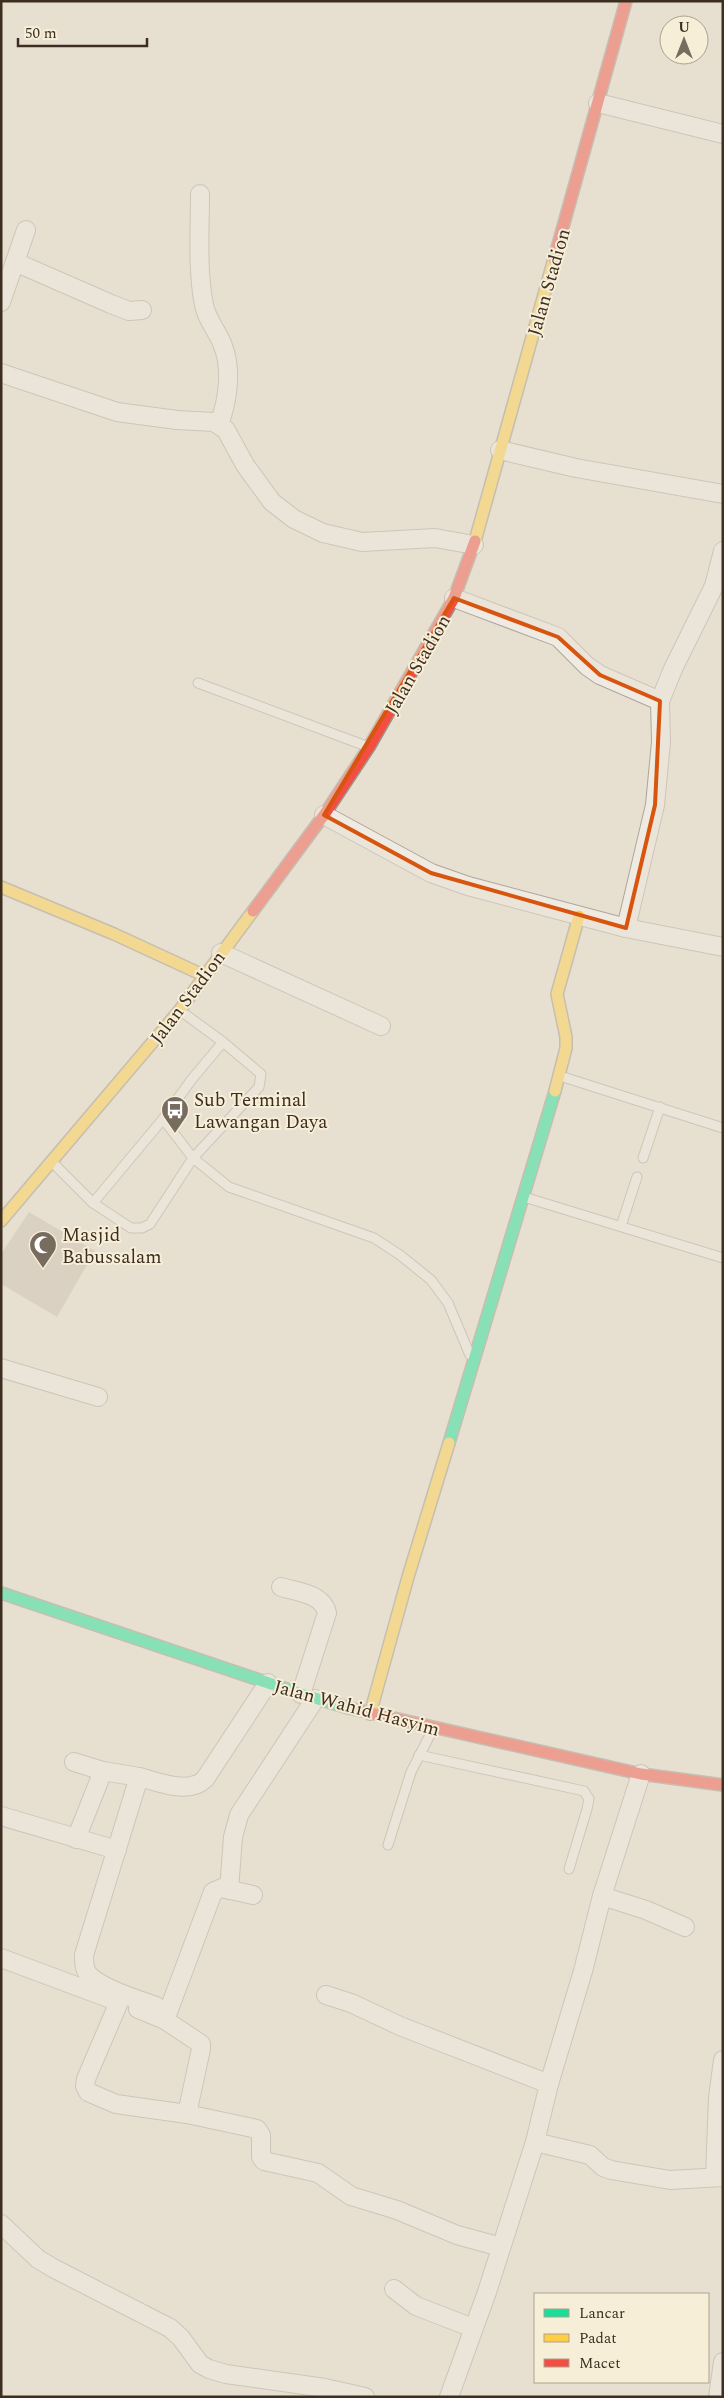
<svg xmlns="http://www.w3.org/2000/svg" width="724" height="2398" font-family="Spectral,serif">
<rect width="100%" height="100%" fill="#e7e0d1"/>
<polygon fill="#cbbfb2" points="29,1212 95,1251 57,1317 1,1284 1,1254"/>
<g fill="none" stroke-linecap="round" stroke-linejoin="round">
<defs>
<g id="lane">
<polyline points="198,683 366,746"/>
<polyline points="560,1076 723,1128"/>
<polyline points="163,1119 193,1158 229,1187 374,1238 400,1255 431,1280 448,1303 470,1355"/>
<polyline points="643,1158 660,1107"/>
<polyline points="53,1163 93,1203 131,1228 142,1228 150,1224 193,1158 259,1087 261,1074 223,1042 182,1012"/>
<polyline points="524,1197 723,1258"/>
<polyline points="93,1203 163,1119 192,1079 223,1042"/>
<polyline points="621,1226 637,1177"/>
<polyline points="419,1755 584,1791 589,1799 587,1809 569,1869"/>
<polyline points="388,1845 411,1772 433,1729"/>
</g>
<g id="street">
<polyline points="598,103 723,134"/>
<path d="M200,194C200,230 197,269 204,305C207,321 218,331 223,346C232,369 228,401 219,424"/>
<polyline points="15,262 111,304 129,311 142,310"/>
<polyline points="1,302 26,230"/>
<polyline points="1,373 117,412 177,420 214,422 226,430 245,465 272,502 294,519 323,533 362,542 435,538 474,545"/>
<polyline points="500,450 576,468 723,494"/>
<polyline points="454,598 558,637 587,666 600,675 660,701"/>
<polyline points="324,815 431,873 468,886 626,928 723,947"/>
<polyline points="626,928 655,805 661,742 660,701 673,669 714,586 723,551"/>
<polyline points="221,953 381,1026"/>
<polyline points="1,1368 98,1397"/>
<path d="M281,1587C298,1592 323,1594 327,1613L301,1694"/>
<polyline points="74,1762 103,1771 139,1777"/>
<polyline points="1,1816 117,1850"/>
<polyline points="76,1839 103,1771"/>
<polyline points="229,1890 233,1837 239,1815 315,1699"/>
<polyline points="602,1896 646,1910 685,1927"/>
<polyline points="1,1958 111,1999"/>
<polyline points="326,1995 351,2003 400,2026 549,2084"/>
<polyline points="119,2002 86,2079 85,2086 88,2092 116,2104 187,2114 257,2129 261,2135 261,2157 264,2161 318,2173 351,2196 397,2210 457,2235 501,2247"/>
<path d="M156,2006C139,2000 99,1988 88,1974C84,1969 84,1961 84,1955L139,1777C159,1782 189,1795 205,1779L268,1683"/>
<polyline points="138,2009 165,2020 201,2044 201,2049 187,2114"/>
<polyline points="165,2020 213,1892 222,1888 253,1895"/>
<polyline points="535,2142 590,2155 603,2167 611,2170 670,2180 723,2177"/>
<polyline points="715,2176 718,2098 723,2060"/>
<polyline points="1,2224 38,2259 53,2268 170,2328 181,2338 200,2364 209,2369 226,2374 325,2388 365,2397"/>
<polyline points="394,2289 416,2306 473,2328"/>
<polyline points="449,2397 487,2292 535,2142 549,2084 583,1971 602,1896 641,1774"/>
<polyline points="718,2397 723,2362"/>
</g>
<g id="fast">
<polyline points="449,1443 555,1091"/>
<polyline points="1,1593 301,1694 349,1708"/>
</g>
<g id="slow">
<polyline points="475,541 554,259"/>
<polyline points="1,887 114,934 205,976"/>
<polyline points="555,1091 566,1048 566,1037 557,994 579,916"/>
<polyline points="1,1221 179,1011 253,911"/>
<polyline points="370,1714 408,1577 449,1443"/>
</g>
<g id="jam">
<polyline points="554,259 626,1"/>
<polyline points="253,911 324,815 369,747 454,598 475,541"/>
<polyline points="349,1708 641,1774 723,1785"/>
</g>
</defs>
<use href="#lane" stroke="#ada599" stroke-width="11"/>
<use href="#street" stroke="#ada599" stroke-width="20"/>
<use href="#fast" stroke="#9c958a" stroke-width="14"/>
<use href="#slow" stroke="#9c958a" stroke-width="14"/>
<use href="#jam" stroke="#9c958a" stroke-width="14"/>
<use href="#lane" stroke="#efebe3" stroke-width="9"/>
<use href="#street" stroke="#efebe3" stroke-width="18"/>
<use href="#fast" stroke="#16e098" stroke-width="11"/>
<use href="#slow" stroke="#ffcf43" stroke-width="11"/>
<use href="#jam" stroke="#f24e42" stroke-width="11"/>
</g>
<path d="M0 0H724V2398H0ZM454,598L558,637L600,675L660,701L655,805L626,928L431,873L324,815Z" fill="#e7e0d1" fill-opacity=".55" fill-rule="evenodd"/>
<path fill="none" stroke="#d7550e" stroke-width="4" stroke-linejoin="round" d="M454,598L558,637L600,675L660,701L655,805L626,928L431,873L324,815Z"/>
<defs>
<symbol id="bus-pin" viewBox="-11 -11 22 30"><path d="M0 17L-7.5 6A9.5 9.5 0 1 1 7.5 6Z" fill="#786c5e" stroke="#f7eed8"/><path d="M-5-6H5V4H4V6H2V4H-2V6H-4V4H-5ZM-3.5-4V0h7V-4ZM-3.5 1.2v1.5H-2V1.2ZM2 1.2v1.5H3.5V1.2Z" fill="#fff"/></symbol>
<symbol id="mosque-pin" viewBox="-11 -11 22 30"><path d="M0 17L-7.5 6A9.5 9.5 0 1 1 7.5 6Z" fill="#786c5e" stroke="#f7eed8"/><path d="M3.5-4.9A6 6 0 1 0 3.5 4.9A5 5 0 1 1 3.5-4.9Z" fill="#fff"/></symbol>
</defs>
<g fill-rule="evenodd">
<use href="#bus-pin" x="159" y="1094" width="32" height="43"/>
<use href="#mosque-pin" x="27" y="1229" width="32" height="43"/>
</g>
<g text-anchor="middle" stroke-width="4" stroke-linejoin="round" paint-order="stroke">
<g font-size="19" fill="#3d2e20" stroke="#f7eed8">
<text transform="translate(548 282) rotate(-74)" y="7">Jalan Stadion</text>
<text transform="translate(417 664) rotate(-60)" y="7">Jalan Stadion</text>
<text transform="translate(187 997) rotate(-53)" y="7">Jalan Stadion</text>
<text transform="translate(357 1707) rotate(15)" y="7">Jalan Wahid Hasyim</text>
</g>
<g font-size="19" fill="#3d2e20" stroke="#f7eed8" text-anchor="start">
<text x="194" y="1106">Sub Terminal<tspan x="194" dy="22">Lawangan Daya</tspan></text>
<text x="62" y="1241">Masjid<tspan x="62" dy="22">Babussalam</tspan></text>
</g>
</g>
<rect width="724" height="2398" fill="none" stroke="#3d2e20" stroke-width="5"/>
<rect x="534" y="2293" width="175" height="90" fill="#f7eed8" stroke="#ada18e"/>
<rect x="544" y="2309" width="25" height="8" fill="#16e098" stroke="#ada18e"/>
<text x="579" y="2318" font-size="15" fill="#3d2e20">Lancar</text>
<rect x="544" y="2334" width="25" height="8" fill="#ffcf43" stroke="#ada18e"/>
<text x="579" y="2343" font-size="15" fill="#3d2e20">Padat</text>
<rect x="544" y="2359" width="25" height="8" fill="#f24e42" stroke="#ada18e"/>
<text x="579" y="2368" font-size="15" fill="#3d2e20">Macet</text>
<g transform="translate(684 40)"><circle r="24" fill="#f7eed8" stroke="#ada18e"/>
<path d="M0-4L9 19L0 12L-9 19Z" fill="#786c5e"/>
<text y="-8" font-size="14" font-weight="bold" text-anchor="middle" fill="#3d2e20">U</text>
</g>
<path d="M18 38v8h129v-8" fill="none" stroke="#3d2e20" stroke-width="2.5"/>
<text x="25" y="38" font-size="15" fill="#3d2e20" stroke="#f7eed8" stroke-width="4" paint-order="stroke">50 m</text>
</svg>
